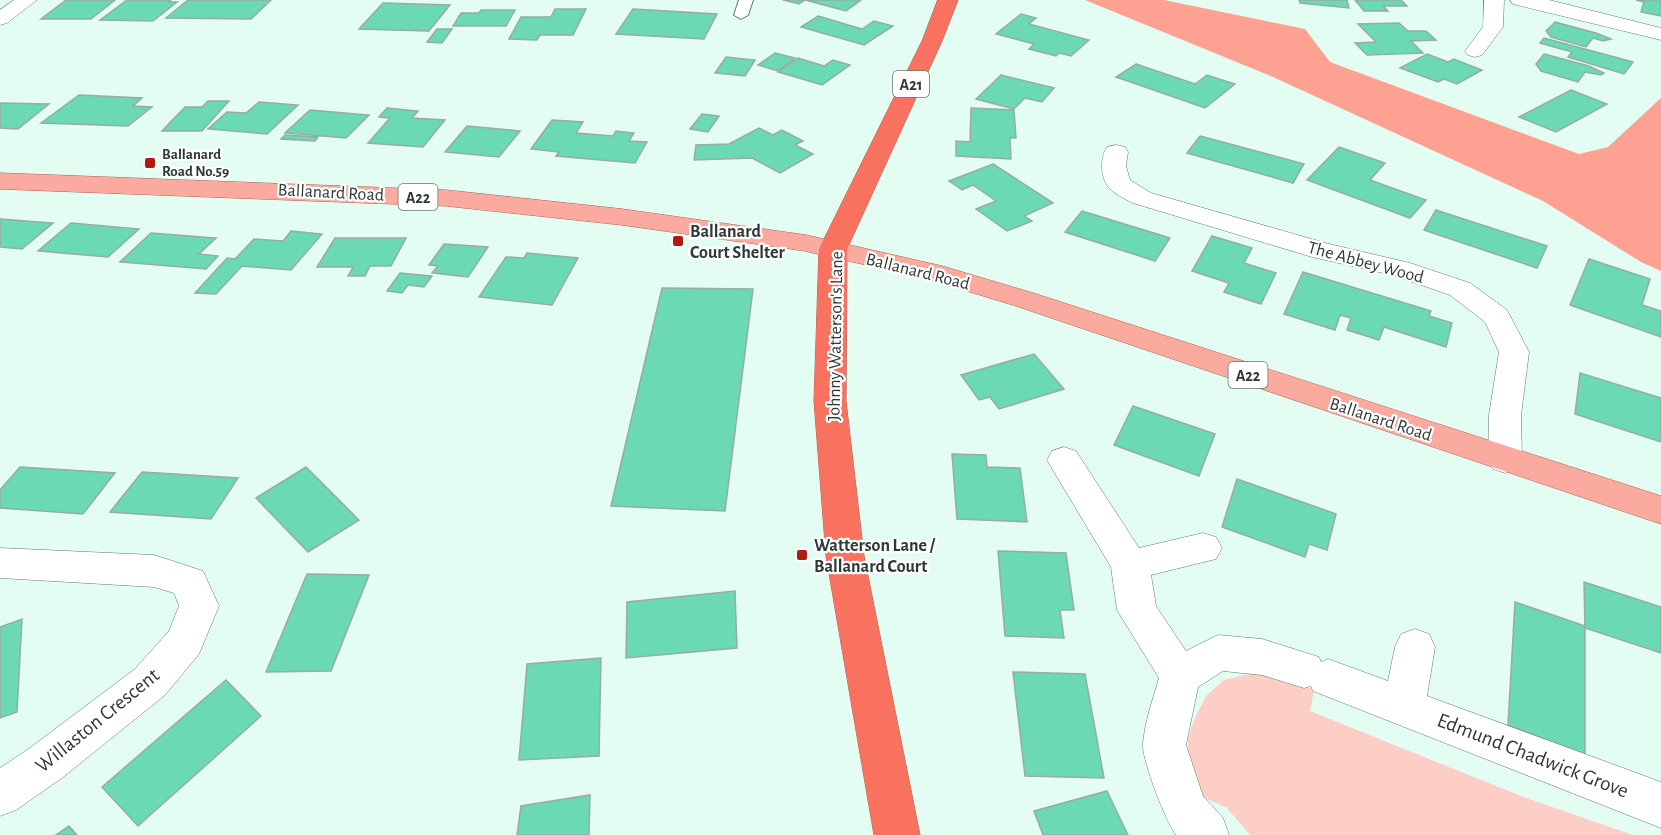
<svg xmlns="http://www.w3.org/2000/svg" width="1661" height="835" font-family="'Alegreya Sans',sans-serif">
<rect width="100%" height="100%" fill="#e3fdf3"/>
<path fill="#fccec6" d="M1249,674C1273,675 1292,681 1314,690L1310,711L1526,798L1633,835H1250L1227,808L1203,797L1188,761V738L1195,718L1206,696L1224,680Z"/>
<polygon fill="#fda192" points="1085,0 1164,0 1305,29 1330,62 1579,154 1608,147 1661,98 1661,271 1641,262 1543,201 1273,77"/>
<g fill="#6bd8b6" stroke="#95ada4" stroke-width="1.5">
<polygon points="66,0 115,0 91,19 41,19"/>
<polygon points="127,0 171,0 169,2 177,2 153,21 100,20"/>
<polygon points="188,0 271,0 251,19 166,18"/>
<polygon points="783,0 861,0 846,11 805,0 799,4"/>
<polygon points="1299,0 1347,0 1349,8 1300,3"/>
<polygon points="1355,0 1401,0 1407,6 1383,6 1388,11 1364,11"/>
<polygon points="1636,0 1661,0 1661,16 1641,12 1644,2"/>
<polygon points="383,3 450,5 429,31 359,29"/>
<polygon points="555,9 586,9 573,35 540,35 537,40 509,39 521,17 551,17"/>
<polygon points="633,9 717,14 704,39 616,34"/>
<polygon points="481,10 515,10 506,26 453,26 461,13 479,13"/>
<polygon points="1021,14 1036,18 1029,24 1089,40 1071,56 1059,53 1056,56 1029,49 1034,44 996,34"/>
<polygon points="818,16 862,29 874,21 893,26 864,45 801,27"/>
<polygon points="1555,22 1596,33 1611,39 1603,41 1593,38 1586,47 1551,37 1546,31"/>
<polygon points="1399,23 1408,31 1426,31 1436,40 1411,41 1423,53 1367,55 1355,43 1376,42 1358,24"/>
<polygon points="437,29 452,29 442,43 427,42"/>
<polygon points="1544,38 1633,62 1624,74 1568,57 1572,52 1540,43"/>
<polygon points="775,53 795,58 778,71 758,65"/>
<polygon points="1427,54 1448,62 1454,59 1482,70 1457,84 1444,79 1438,82 1400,68"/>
<polygon points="1544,54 1589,66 1604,73 1601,75 1585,72 1578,82 1541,71 1536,64"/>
<polygon points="726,57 755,60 745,76 715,73"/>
<polygon points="798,58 824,66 833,60 850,65 822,85 778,72"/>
<polygon points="1136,64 1195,84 1207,75 1235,84 1205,108 1116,77"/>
<polygon points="1001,75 1054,88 1042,102 1025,98 1014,109 976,99"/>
<polygon points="1571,90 1607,104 1556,132 1519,117"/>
<polygon points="79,95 142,98 133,106 152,107 128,126 41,123"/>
<polygon points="208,101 229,101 202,131 162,131 185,107 202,107"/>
<polygon points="259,102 298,105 267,134 208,129 227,112 246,113"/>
<polygon points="0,103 49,104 18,129 0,128"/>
<polygon points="387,108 418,111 412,118 445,120 423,147 368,143 390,118 379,117"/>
<polygon points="971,108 1014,110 1016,138 1010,138 1011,159 956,156 956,141 970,142"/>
<polygon points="310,110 369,115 346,138 285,133"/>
<polygon points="702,114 719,116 708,132 690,129"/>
<polygon points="552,120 583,122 576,133 613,136 616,131 634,133 629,141 647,142 635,163 556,156 559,152 531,149"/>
<polygon points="467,126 520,131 499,157 445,152"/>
<polygon points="759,128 773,135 782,130 803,141 795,145 813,154 780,173 752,158 694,160 696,145 729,144"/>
<polygon points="285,135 318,137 315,141 281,139"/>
<polygon points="1200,136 1304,164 1293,183 1187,153"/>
<polygon points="1339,147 1385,163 1370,180 1426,200 1410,218 1307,180"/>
<polygon points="993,164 1053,203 1024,216 1032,221 1007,231 976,209 996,201 973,185 962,190 949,181"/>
<polygon points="1436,210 1547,246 1537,268 1424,230"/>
<polygon points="1082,211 1170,238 1155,261 1065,232"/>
<polygon points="0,219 53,223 22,249 0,247"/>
<polygon points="71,223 139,229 108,257 38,251"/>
<polygon points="291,231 322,234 291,270 242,266 216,294 195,293 227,258 235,259 254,239 283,241"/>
<polygon points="151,233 216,238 199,254 218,256 206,269 120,262"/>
<polygon points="1212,236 1252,248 1244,263 1276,273 1261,304 1224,292 1229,283 1192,271"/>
<polygon points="335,238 406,238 391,266 370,266 365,276 348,276 353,267 317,267"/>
<polygon points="444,244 488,247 468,277 432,273 438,266 429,265"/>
<polygon points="527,253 578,258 552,305 479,297 506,257 524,258"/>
<polygon points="1589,259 1650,279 1642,305 1661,311 1661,337 1570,305"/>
<polygon points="1303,272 1431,311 1429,316 1452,323 1446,347 1384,327 1379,340 1347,330 1351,318 1340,315 1335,330 1284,314"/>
<polygon points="400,273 432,276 424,287 408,285 402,293 387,291"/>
<polygon points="662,288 753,289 725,511 611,506"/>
<polygon points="1034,354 1064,389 999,409 990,397 979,400 961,375"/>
<polygon points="1580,373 1661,398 1661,442 1575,414"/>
<polygon points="1133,406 1215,434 1199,476 1114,445"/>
<polygon points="952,454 986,455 987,467 1020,468 1027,522 957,519"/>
<polygon points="20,467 115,473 83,514 0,508 0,490"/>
<polygon points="306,467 359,520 308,552 256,498"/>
<polygon points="142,472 238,478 211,519 110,512"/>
<polygon points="1237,479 1336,514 1327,550 1309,544 1305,557 1222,527"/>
<polygon points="998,551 1066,553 1074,610 1060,610 1064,638 1005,636"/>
<polygon points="307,574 369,575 331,671 266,672"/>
<polygon points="1584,582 1661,607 1661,653 1585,628"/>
<polygon points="735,591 737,648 626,658 627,602"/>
<polygon points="1515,602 1585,626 1585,755 1508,725"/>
<polygon points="22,619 17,712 0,718 0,627"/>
<polygon points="601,658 599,756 519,760 527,664"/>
<polygon points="1013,672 1085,674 1104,778 1025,776"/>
<polygon points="226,680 261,716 138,826 102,787"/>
<polygon points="1107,791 1128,835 1043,835 1034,811"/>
<polygon points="590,795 589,835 517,835 521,806"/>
<polygon points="69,826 77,835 56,835"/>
</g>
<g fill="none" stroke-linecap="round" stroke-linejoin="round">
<defs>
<polygon id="lane" points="739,0 753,0 748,15 741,19 734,15"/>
<g id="street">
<polygon points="14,0 37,0 7,23 0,25 0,10"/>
<polygon points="1484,0 1504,0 1503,27 1482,55 1475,57 1468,55 1465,51 1483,27"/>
<polygon points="1510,0 1549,0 1661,28 1661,40 1513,4"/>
<path d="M1116,145L1125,147L1128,152L1126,166L1130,180L1151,193L1329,244L1410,263L1470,283L1507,310L1529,352L1521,415L1522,460L1517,469L1505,473L1493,469L1488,460L1489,415L1499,352L1485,322L1450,295L1392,275L1312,257L1133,203C1125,199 1115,194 1109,188C1100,177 1100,157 1107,147Z"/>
<path d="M1064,447L1076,451L1139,548L1203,533L1216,537L1222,548L1216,559L1151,575L1156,606L1186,651L1218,635L1262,639L1319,657L1321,662L1328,659L1388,681L1395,647L1401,634L1415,629L1429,634L1435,647L1427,696L1661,782V828L1313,691L1311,686L1304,688L1262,675L1223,671L1198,687L1186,745L1203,796L1223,818L1229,835H1176C1166,822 1141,758 1143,743C1145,721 1153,699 1159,678L1117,610L1111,567L1047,460L1052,451Z"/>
<polygon points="0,548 154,555 203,571 219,606 199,654 165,695 62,778 16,810 0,816 0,768 30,748 135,669 169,631 179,606 174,593 154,587 0,578"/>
</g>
<polygon id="primary" points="0,173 446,190 622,209 806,235 942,266 1033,293 1661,496 1661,524 1013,305 927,279 805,251 622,225 446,206 0,189"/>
<polygon id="highway" points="938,0 958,0 942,41 847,249 846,401 864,556 920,835 874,835 826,556 814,401 819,249 922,41"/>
</defs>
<use href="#lane" stroke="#627870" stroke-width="2"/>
<use href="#street" stroke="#627870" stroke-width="1"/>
<use href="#primary" stroke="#b25e51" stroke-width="1"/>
<use href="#highway" stroke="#b25e51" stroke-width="1"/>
<use href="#lane" fill="#fff" fill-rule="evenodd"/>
<use href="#street" fill="#fff" fill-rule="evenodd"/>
<use href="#primary" fill="#fbaaa0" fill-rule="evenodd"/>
<use href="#highway" fill="#f97260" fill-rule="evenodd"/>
</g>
<g fill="#ac1c11" stroke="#fff" stroke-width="2">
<rect x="144" y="157" width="12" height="12" rx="3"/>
<rect x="672" y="235" width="12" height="12" rx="3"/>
<rect x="796" y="549" width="12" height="12" rx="3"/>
</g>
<g text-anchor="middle" stroke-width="4.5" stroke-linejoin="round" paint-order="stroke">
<g font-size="15" font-weight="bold" fill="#2f3935" stroke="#fff" text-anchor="start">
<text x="162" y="159">Ballanard<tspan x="162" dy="17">Road No.59</tspan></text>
</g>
<g fill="#fff" stroke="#6d7472" stroke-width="1.5">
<rect x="893" y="71" width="36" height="26" rx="4.5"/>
<rect x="398.5" y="184" width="39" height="26" rx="4.5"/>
<rect x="1228.5" y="362" width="39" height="26" rx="4.5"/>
</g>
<g font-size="16" font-weight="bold" fill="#2f3935">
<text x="911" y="90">A21</text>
<text x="418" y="203">A22</text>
<text x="1248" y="381">A22</text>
</g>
<g font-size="18" fill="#2f3935" stroke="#fff">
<text transform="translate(331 192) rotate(3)" y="6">Ballanard Road</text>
<text transform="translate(1366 262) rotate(15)" y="6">The Abbey Wood</text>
<text transform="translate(918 271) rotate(14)" y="6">Ballanard Road</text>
<text transform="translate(835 336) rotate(-89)" y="6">Johnny Watterson's Lane</text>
<text transform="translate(1381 419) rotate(18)" y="6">Ballanard Road</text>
</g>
<g font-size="18" font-weight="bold" fill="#2f3935" stroke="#fff" text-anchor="start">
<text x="690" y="237">Ballanard<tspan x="690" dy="21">Court Shelter</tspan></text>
<text x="814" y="551">Watterson Lane /<tspan x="814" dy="21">Ballanard Court</tspan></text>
</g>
<g font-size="21" fill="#2f3935" stroke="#fff">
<text transform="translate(97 720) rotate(-39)" y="7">Willaston Crescent</text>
<text transform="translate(1533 755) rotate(21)" y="7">Edmund Chadwick Grove</text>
</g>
</g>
</svg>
